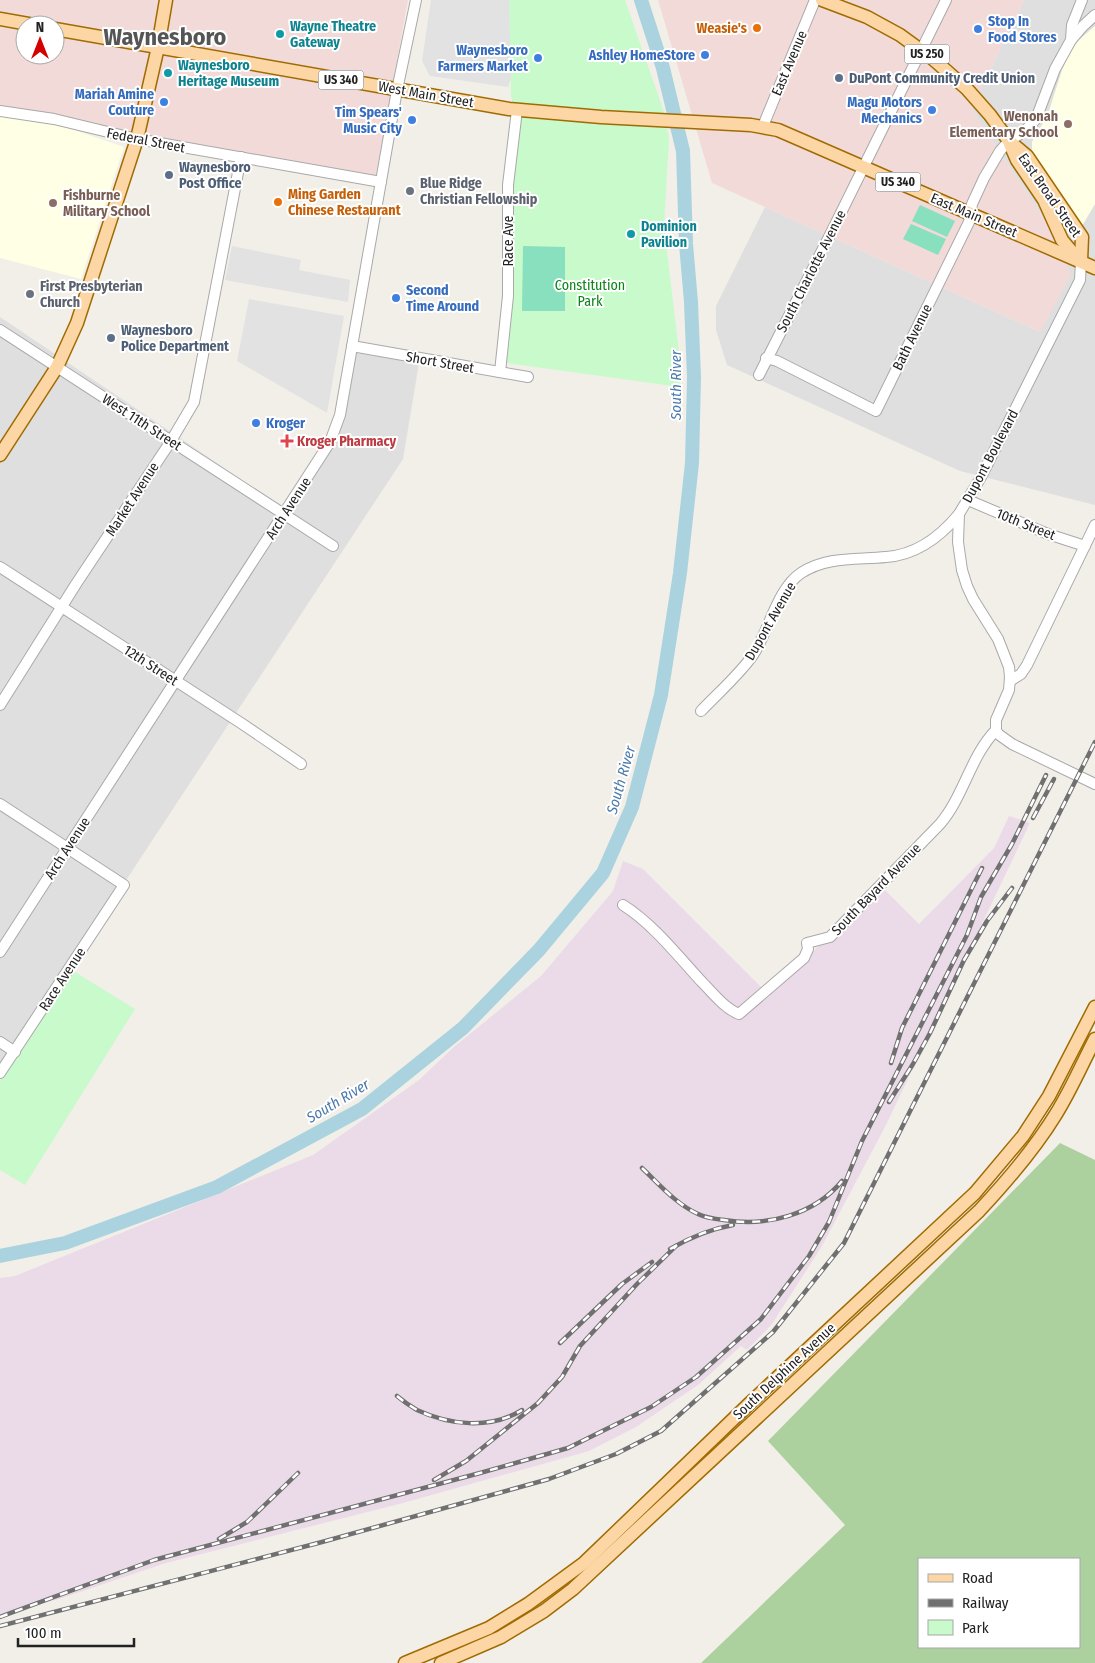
<svg xmlns="http://www.w3.org/2000/svg" width="1095" height="1663" font-family="'Fira Sans Condensed',sans-serif">
<rect width="100%" height="100%" fill="#f2efe9"/>
<g fill="#e0dfdf">
<polygon points="1024,0 1095,0 1095,505 960,471 727,365 716,330 716,306 765,207 1040,332 1052,231 971,109"/>
<polygon points="0,317 290,512 338,434 356,353 419,363 403,459 0,1072"/>
</g>
<g fill="#f2dad9" fill-rule="evenodd">
<path d="M0,0H408L376,176L161,139L0,105ZM25,25H55V55H25Z"/>
<polygon points="658,0 1024,0 971,109 1052,231 1071,275 1040,332 712,183"/>
</g>
<polygon fill="#ebdbe8" points="1009,816 1030,823 886,1125 822,1246 772,1324 747,1350 741,1346 698,1385 636,1427 589,1451 403,1503 166,1563 59,1599 0,1614 0,1278 15,1276 313,1155 419,1080 455,1046 541,976 613,891 623,861 643,869 769,995 880,885 919,924 994,848"/>
<g fill="#ffffe5">
<polygon points="1095,26 1095,204 1082,226 1034,157 1032,152 1032,142 1048,114 1062,70 1073,45"/>
<polygon points="0,116 62,126 124,147 81,279 0,258"/>
</g>
<path fill="#add19e" fill-rule="evenodd" d="M1060,1143L1095,1160V1663H701L845,1525L768,1441ZM919,1559H1079V1647H919Z"/>
<g fill="#c8facc">
<polygon points="509,0 625,0 663,109 669,138 664,226 679,352 680,387 506,363 515,118 511,96"/>
<polygon points="70,969 135,1009 25,1185 0,1170 0,1081"/>
</g>
<g fill="#88e0be">
<polygon points="920,205 955,221 947,237 912,221"/>
<polygon points="911,224 946,239 938,255 903,239"/>
<polygon points="523,246 565,247 565,311 522,311"/>
</g>
<g fill="#e2e2e2">
<polygon points="431,0 509,0 511,78 508,87 430,76 422,61"/>
<polygon points="232,246 301,260 299,270 350,280 348,302 225,280"/>
<polygon points="249,299 344,316 327,413 237,361"/>
</g>
<g fill="none" stroke-linecap="round" stroke-linejoin="round">
<polyline stroke="#aad3df" stroke-width="14" points="0,1256 65,1243 217,1187 362,1109 463,1028 539,950 603,873 632,807 661,695 680,573 692,463 694,377 691,302 686,244 683,151 663,68 641,0"/>
<defs>
<g id="minor">
<polyline points="1071,40 1083,26 1095,15"/>
<polyline points="0,111 54,119 137,139 381,182"/>
<polyline points="763,126 815,0"/>
<polyline points="1081,261 1080,280 981,477 959,514 958,542 962,570 967,586 973,599 998,639 1009,667 1010,677 1009,690 996,720 996,730 998,734 1012,744 1095,784"/>
<polyline points="0,330 333,546"/>
<polyline points="352,346 528,377"/>
<polyline points="766,358 777,361 876,411 969,222 972,204 984,178 1000,151 1009,141 1025,131 1036,119 1055,69 1071,40 1072,25 1082,0"/>
<polyline points="500,372 508,296 508,185 517,110"/>
<polyline points="759,375 832,231 946,0"/>
<polyline points="968,500 1048,534 1085,546"/>
<polyline points="0,567 244,725 301,764"/>
<polyline points="1010,681 1021,674 1027,665 1095,525"/>
<polyline points="0,705 76,584 171,441 194,402 241,157"/>
<path d="M701,711C718,693 739,675 753,655C769,631 777,589 801,573C827,556 857,560 886,557C916,555 940,537 959,514"/>
<polyline points="0,804 124,885 0,1073"/>
<path d="M623,905C653,924 677,955 701,981C712,992 724,1008 739,1014L804,958L808,949L807,943L830,937L940,824C964,796 970,757 996,730"/>
<polyline points="0,952 330,442 340,415 397,90 416,0"/>
<polyline points="0,1042 15,1052"/>
</g>
<g id="major">
<polyline points="822,0 867,17 900,35 933,59 967,89 990,115 1009,141 1027,156 1082,237 1081,261"/>
<polyline points="0,19 34,25"/>
<polyline points="55,29 509,109 601,117 751,125 778,130 808,143 1095,268"/>
<polyline points="1010,144 1017,160 1044,200 1062,240 1078,259"/>
<polyline points="0,455 57,367 77,323 137,139 158,47 166,0"/>
<polyline points="405,1663 489,1628 528,1604 584,1563 749,1404 975,1193 1023,1136 1049,1096 1095,1007"/>
<path d="M441,1663L501,1637L544,1611L573,1589L979,1211C1007,1181 1034,1150 1056,1114C1071,1090 1082,1064 1095,1039"/>
</g>
</defs>
<use href="#minor" stroke="#a9a9a9" stroke-width="12"/>
<use href="#major" stroke="#a06b00" stroke-width="15"/>
<use href="#minor" stroke="#fff" stroke-width="10"/>
<use href="#major" stroke="#fcd6a4" stroke-width="12"/>
<defs>
<g id="rail">
<polyline points="1033,818 1054,779"/>
<polyline points="891,1063 902,1028 982,868"/>
<polyline points="889,1102 913,1064 930,1033 964,960 987,921 1012,888"/>
<path d="M642,1168C659,1184 676,1204 698,1214C706,1218 715,1219 724,1220C767,1227 814,1215 842,1181"/>
<path d="M670,1249C691,1237 710,1229 733,1225"/>
<polyline points="560,1343 622,1284 652,1262"/>
<path d="M397,1396C403,1401 410,1406 417,1410C449,1425 490,1430 522,1410"/>
<polyline points="434,1480 466,1461 538,1403 562,1377 580,1346 637,1284 676,1246"/>
<polyline points="219,1539 247,1522 298,1473"/>
<polyline points="0,1617 154,1560 480,1473 568,1448 651,1407 696,1377 761,1319 809,1256 829,1222 862,1141 967,935 981,897 1012,844 1046,775"/>
<polyline points="0,1626 322,1542 549,1479 616,1454 661,1431 773,1332 844,1243 1095,742"/>
</g>
</defs>
<use href="#rail" stroke="#707070" stroke-width="4.5"/>
<use href="#rail" stroke="#fff" stroke-width="2.5" stroke-dasharray="8" stroke-linecap="butt"/>
</g>
<g fill="#e8710a" stroke="#fff" stroke-width="2">
<circle cx="757" cy="28" r="5"/>
<circle cx="278" cy="202" r="5"/>
</g>
<g fill="#3f7fe0" stroke="#fff" stroke-width="2">
<circle cx="978" cy="29" r="5"/>
<circle cx="705" cy="55" r="5"/>
<circle cx="538" cy="58" r="5"/>
<circle cx="164" cy="102" r="5"/>
<circle cx="932" cy="110" r="5"/>
<circle cx="412" cy="120" r="5"/>
<circle cx="396" cy="298" r="5"/>
<circle cx="256" cy="423" r="5"/>
</g>
<g fill="#0f9aa8" stroke="#fff" stroke-width="2">
<circle cx="280" cy="34" r="5"/>
<circle cx="168" cy="73" r="5"/>
<circle cx="631" cy="234" r="5"/>
</g>
<g fill="#5c6f8a" stroke="#fff" stroke-width="2">
<circle cx="839" cy="78" r="5"/>
<circle cx="169" cy="175" r="5"/>
<circle cx="111" cy="338" r="5"/>
</g>
<g fill="#8d6e63" stroke="#fff" stroke-width="2">
<circle cx="1068" cy="124" r="5"/>
<circle cx="53" cy="203" r="5"/>
</g>
<g fill="#6b7280" stroke="#fff" stroke-width="2">
<circle cx="410" cy="191" r="5"/>
<circle cx="30" cy="294" r="5"/>
</g>
<path fill="#e0444e" stroke="#fff" stroke-width="2" d="M284.5 433.5h5v5h5v5h-5v5h-5v-5h-5v-5h5z"/>
<g text-anchor="middle" stroke-width="4" stroke-linejoin="round" paint-order="stroke">
<g fill="#fff" stroke="#646464" stroke-width="1">
<rect x="904.5" y="44.5" width="45" height="19" rx="4"/>
<rect x="318.5" y="70.5" width="45" height="19" rx="4"/>
<rect x="875.5" y="172.5" width="45" height="19" rx="4"/>
</g>
<g font-size="12" font-weight="bold" fill="#222">
<text x="927" y="58">US 250</text>
<text x="341" y="84">US 340</text>
<text x="898" y="186">US 340</text>
</g>
<g font-size="14" font-weight="bold" fill="#366cbe" stroke="#fff" text-anchor="end">
<text x="988" y="26" text-anchor="start">Stop In<tspan x="988" dy="16">Food Stores</tspan></text>
<text x="528" y="55">Waynesboro<tspan x="528" dy="16">Farmers Market</tspan></text>
<text x="695" y="60">Ashley HomeStore</text>
<text x="154" y="99">Mariah Amine<tspan x="154" dy="16">Couture</tspan></text>
<text x="922" y="107">Magu Motors<tspan x="922" dy="16">Mechanics</tspan></text>
<text x="402" y="117">Tim Spears'<tspan x="402" dy="16">Music City</tspan></text>
<text x="406" y="295" text-anchor="start">Second<tspan x="406" dy="16">Time Around</tspan></text>
<text x="266" y="428" text-anchor="start">Kroger</text>
</g>
<g font-size="14" font-weight="bold" fill="#0d838f" stroke="#fff" text-anchor="start">
<text x="290" y="31">Wayne Theatre<tspan x="290" dy="16">Gateway</tspan></text>
<text x="178" y="70">Waynesboro<tspan x="178" dy="16">Heritage Museum</tspan></text>
<text x="641" y="231">Dominion<tspan x="641" dy="16">Pavilion</tspan></text>
</g>
<g font-size="14" font-weight="bold" fill="#c56008" stroke="#fff" text-anchor="end">
<text x="747" y="33">Weasie's</text>
<text x="288" y="199" text-anchor="start">Ming Garden<tspan x="288" dy="16">Chinese Restaurant</tspan></text>
</g>
<g font-size="14" fill="#222" stroke="#fff">
<text transform="translate(789 63) rotate(-67)" y="5">East Avenue</text>
<text transform="translate(426 94) rotate(10)" y="5">West Main Street</text>
<text transform="translate(146 140) rotate(11)" y="5">Federal Street</text>
<text transform="translate(1050 195) rotate(55)" y="5">East Broad Street</text>
<text transform="translate(974 215) rotate(23)" y="5">East Main Street</text>
<text transform="translate(508 241) rotate(-90)" y="5">Race Ave</text>
<text transform="translate(811 271) rotate(-63)" y="5">South Charlotte Avenue</text>
<text transform="translate(912 337) rotate(-64)" y="5">Bath Avenue</text>
<text transform="translate(440 362) rotate(10)" y="5">Short Street</text>
<text transform="translate(142 422) rotate(33)" y="5">West 11th Street</text>
<text transform="translate(990 456) rotate(-62)" y="5">Dupont Boulevard</text>
<text transform="translate(132 499) rotate(-57)" y="5">Market Avenue</text>
<text transform="translate(288 508) rotate(-57)" y="5">Arch Avenue</text>
<text transform="translate(1026 524) rotate(22)" y="5">10th Street</text>
<text transform="translate(770 621) rotate(-60)" y="5">Dupont Avenue</text>
<text transform="translate(151 665) rotate(33)" y="5">12th Street</text>
<text transform="translate(67 848) rotate(-57)" y="5">Arch Avenue</text>
<text transform="translate(876 889) rotate(-46)" y="5">South Bayard Avenue</text>
<text transform="translate(62 979) rotate(-57)" y="5">Race Avenue</text>
<text transform="translate(784 1371) rotate(-43)" y="5">South Delphine Avenue</text>
</g>
<g font-size="14" font-weight="bold" fill="#4e5e75" stroke="#fff" text-anchor="start">
<text x="849" y="83">DuPont Community Credit Union</text>
<text x="179" y="172">Waynesboro<tspan x="179" dy="16">Post Office</tspan></text>
<text x="121" y="335">Waynesboro<tspan x="121" dy="16">Police Department</tspan></text>
</g>
<g font-size="14" font-weight="bold" fill="#785e54" stroke="#fff" text-anchor="end">
<text x="1058" y="121">Wenonah<tspan x="1058" dy="16">Elementary School</tspan></text>
<text x="63" y="200" text-anchor="start">Fishburne<tspan x="63" dy="16">Military School</tspan></text>
</g>
<g font-size="14" font-weight="bold" fill="#5b616d" stroke="#fff" text-anchor="start">
<text x="420" y="188">Blue Ridge<tspan x="420" dy="16">Christian Fellowship</tspan></text>
<text x="40" y="291">First Presbyterian<tspan x="40" dy="16">Church</tspan></text>
</g>
<g font-size="14" fill="#0c8416" stroke="#fff">
<text x="590" y="290">Constitution<tspan x="590" dy="16">Park</tspan></text>
</g>
<g font-size="14" font-weight="bold" fill="#be3a42" stroke="#fff" text-anchor="start">
<text x="297" y="446">Kroger Pharmacy</text>
</g>
<g font-size="15" font-style="italic" fill="#4a7aab" stroke="#fff">
<text transform="translate(676 385) rotate(-90)" y="5">South River</text>
<text transform="translate(621 780) rotate(-74)" y="5">South River</text>
<text transform="translate(338 1101) rotate(-31)" y="5">South River</text>
</g>
<g font-size="24" font-weight="bold" fill="#555" stroke="#fff">
<text x="165" y="45">Waynesboro</text>
</g>
</g>
<rect x="918" y="1558" width="162" height="90" fill="#ffffff" stroke="#a7a7a7"/>
<rect x="928" y="1574" width="25" height="8" fill="#fcd6a4" stroke="#a7a7a7"/>
<text x="962" y="1583" font-size="15" fill="#222222">Road</text>
<rect x="928" y="1599" width="25" height="8" fill="#707070" stroke="#a7a7a7"/>
<text x="962" y="1608" font-size="15" fill="#222222">Railway</text>
<rect x="928" y="1620" width="25" height="15" fill="#c8facc" stroke="#a7a7a7"/>
<text x="962" y="1633" font-size="15" fill="#222222">Park</text>
<g transform="translate(40 40)"><circle r="24" fill="#ffffff" stroke="#a7a7a7"/>
<path d="M0-4L9 19L0 12L-9 19Z" fill="#d40000"/>
<text y="-8" font-size="14" font-weight="bold" text-anchor="middle" fill="#222222">N</text>
</g>
<path d="M18 1638v8h116v-8" fill="none" stroke="#222222" stroke-width="2.5"/>
<text x="25" y="1638" font-size="15" fill="#222222" stroke="#ffffff" stroke-width="4" paint-order="stroke">100 m</text>
</svg>
